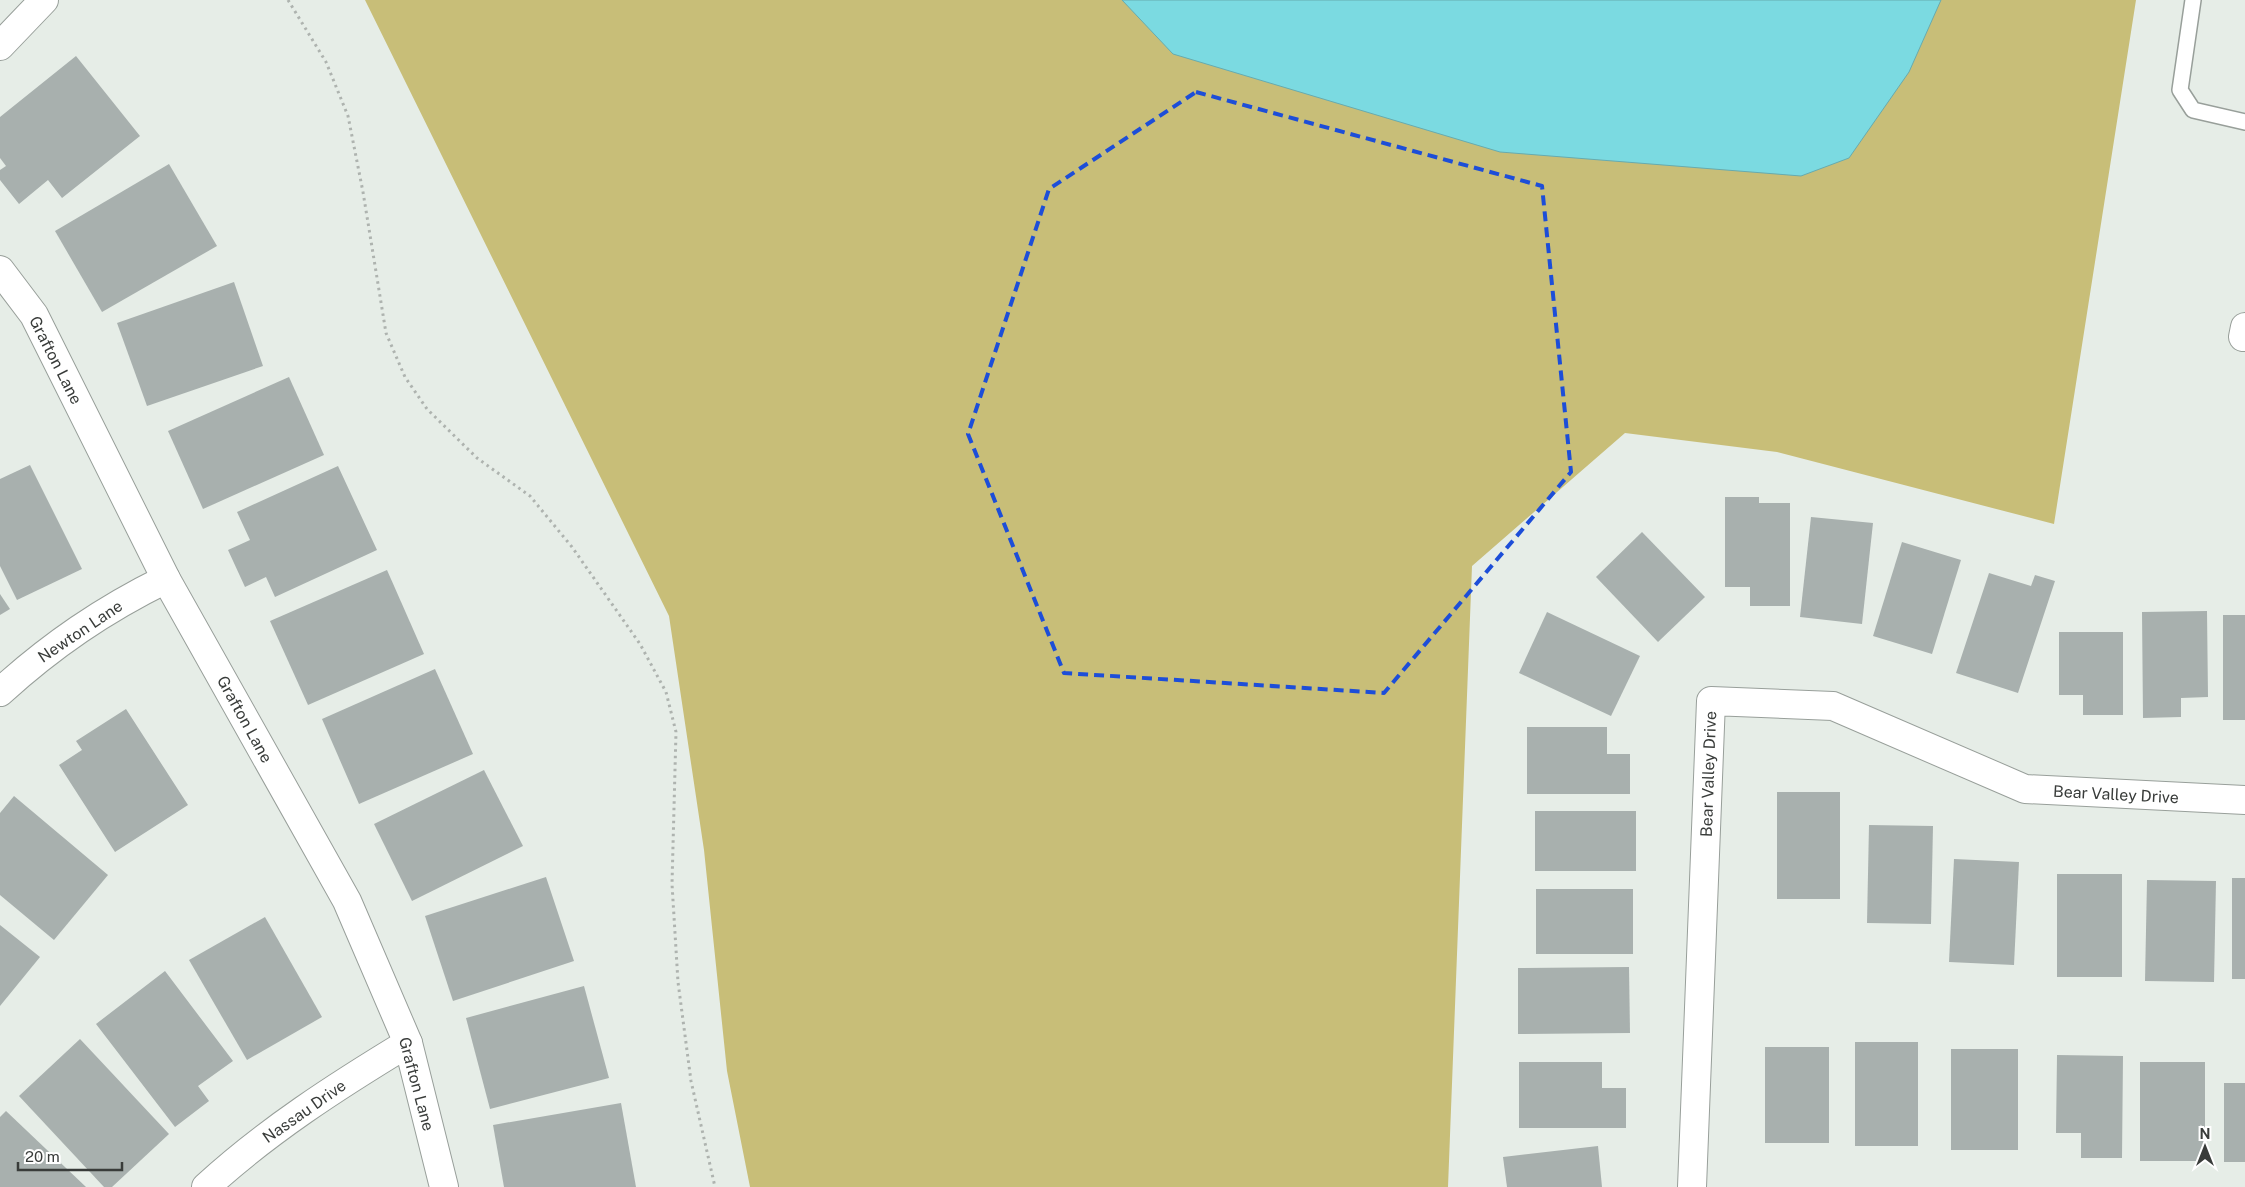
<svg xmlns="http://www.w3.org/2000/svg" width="2245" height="1187" font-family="'Public Sans',sans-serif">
<rect width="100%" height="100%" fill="#e6ede7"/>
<polygon fill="#c8be78" points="365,0 2136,0 2054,524 1777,452 1625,433 1472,566 1448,1187 750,1187 727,1071 704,850 669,616"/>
<polygon fill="#7bdae1" stroke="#67abaf" points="1122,0 1941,0 1909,72 1849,158 1801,176 1500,152 1173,54"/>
<g fill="#a8b0ae">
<polygon points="76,56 140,136 62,198 48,180 19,204 0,180 0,170 6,166 0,158 0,117"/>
<polygon points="169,164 217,246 102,312 55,231"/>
<polygon points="234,282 263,366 147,406 117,323"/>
<polygon points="289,377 324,455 203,509 168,431"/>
<polygon points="30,465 82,569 17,600 0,566 0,479"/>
<polygon points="338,466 377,550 275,597 266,577 245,587 228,550 250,540 237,512"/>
<polygon points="1725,497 1759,497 1759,503 1790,503 1790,606 1750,606 1750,587 1725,587"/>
<polygon points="1811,517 1873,523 1862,624 1800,617"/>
<polygon points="1642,532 1705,597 1658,642 1596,577"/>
<polygon points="1902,542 1961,560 1932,654 1873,636"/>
<polygon points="387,570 424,654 308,705 270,621"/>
<polygon points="1989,573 2031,586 2035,575 2055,581 2018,693 1956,673"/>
<polygon points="0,594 10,609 0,615"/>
<polygon points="2207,611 2208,697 2181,698 2181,717 2143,718 2142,612"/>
<polygon points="1547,612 1640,656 1611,716 1519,673"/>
<rect x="2223" y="615" width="22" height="105"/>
<polygon points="2059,632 2123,632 2123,715 2083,715 2083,695 2059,695"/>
<polygon points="435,669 473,754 359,804 322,719"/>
<polygon points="126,709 188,805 115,852 59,765 82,750 76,741"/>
<polygon points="1527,727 1607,727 1607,754 1630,754 1630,794 1527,794"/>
<polygon points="484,770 523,846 412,901 374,824"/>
<rect x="1777" y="792" width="63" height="107"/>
<polygon points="14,796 108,875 54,940 0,895 0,813"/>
<rect x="1535" y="811" width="101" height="60"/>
<polygon points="1869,825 1933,826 1931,924 1867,923"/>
<polygon points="1954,859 2019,862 2014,965 1949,962"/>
<rect x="2057" y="874" width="65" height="103"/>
<polygon points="546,877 574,961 453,1001 425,916"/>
<rect x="2232" y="878" width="13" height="101"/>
<polygon points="2147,880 2216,881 2214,982 2145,981"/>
<rect x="1536" y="889" width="97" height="65"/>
<polygon points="265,917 322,1017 247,1060 189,960"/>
<polygon points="0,925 40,957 0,1006"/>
<polygon points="1629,967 1630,1033 1518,1034 1518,968"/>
<polygon points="165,971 233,1061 198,1086 209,1101 175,1127 96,1024"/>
<polygon points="584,986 609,1078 490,1109 466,1018"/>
<polygon points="80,1039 169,1134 112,1187 104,1187 19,1096"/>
<rect x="1855" y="1042" width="63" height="104"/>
<rect x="1765" y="1047" width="64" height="96"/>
<rect x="1951" y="1049" width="67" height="101"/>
<polygon points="2057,1055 2123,1056 2122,1158 2081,1158 2081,1133 2056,1133"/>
<polygon points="1519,1062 1602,1062 1602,1088 1626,1088 1626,1128 1519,1128"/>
<rect x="2140" y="1062" width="65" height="99"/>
<rect x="2224" y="1083" width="21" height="79"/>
<polygon points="621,1103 636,1187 504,1187 493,1125"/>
<polygon points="6,1111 86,1187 0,1187 0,1117"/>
<polygon points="1598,1146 1602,1187 1507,1187 1503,1157"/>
</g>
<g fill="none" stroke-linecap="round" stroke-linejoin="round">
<defs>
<polyline id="service" points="2193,0 2180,90 2193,110 2245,122"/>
<g id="minor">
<polyline points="0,46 44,0"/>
<polyline points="0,270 34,315 166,579 347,901 408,1043 444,1187"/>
<polyline points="2245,327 2243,337 2245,337"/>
<path d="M0,692C52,645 103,610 166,579"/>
<path d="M206,1187C267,1131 337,1086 408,1043"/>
<polyline points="1692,1187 1711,701 1833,706 2025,789 2245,800"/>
</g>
</defs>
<use href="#service" stroke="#989f9a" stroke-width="18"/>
<use href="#minor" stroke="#989f9a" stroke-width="30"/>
<polyline stroke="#aeb3af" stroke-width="3" stroke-dasharray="2.5 4" stroke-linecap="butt" points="288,0 326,62 348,116 363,192 386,333 405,377 427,409 477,458 530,496 572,547 640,644 666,692 676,732 672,884 678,982 691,1081 715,1187"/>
<use href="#service" stroke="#fff" stroke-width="15"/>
<use href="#minor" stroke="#fff" stroke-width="28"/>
</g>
<path fill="none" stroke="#1d4ed8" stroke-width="4" stroke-dasharray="10 6" stroke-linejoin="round" d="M1196,92L1542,186L1571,472L1384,693L1064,673L968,434L1049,189Z"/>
<g text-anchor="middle" stroke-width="4.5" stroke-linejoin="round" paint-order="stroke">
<g font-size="16" fill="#393c3a" stroke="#fff">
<text transform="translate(56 360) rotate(63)" y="6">Grafton Lane</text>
<text transform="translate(80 631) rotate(-34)" y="6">Newton Lane</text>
<text transform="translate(245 719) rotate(61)" y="6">Grafton Lane</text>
<text transform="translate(1708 774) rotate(-88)" y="6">Bear Valley Drive</text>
<text transform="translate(2116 794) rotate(3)" y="6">Bear Valley Drive</text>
<text transform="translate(417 1084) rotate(75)" y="6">Grafton Lane</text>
<text transform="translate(304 1111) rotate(-35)" y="6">Nassau Drive</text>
</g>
</g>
<g transform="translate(2205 1147)" stroke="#ffffff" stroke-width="4" paint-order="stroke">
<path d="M0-4L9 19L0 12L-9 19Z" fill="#393c3a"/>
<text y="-8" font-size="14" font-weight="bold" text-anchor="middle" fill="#393c3a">N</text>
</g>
<path d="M18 1162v8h104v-8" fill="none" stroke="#393c3a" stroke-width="2.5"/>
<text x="25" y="1162" font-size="15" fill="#393c3a" stroke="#ffffff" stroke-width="4" paint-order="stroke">20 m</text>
</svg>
